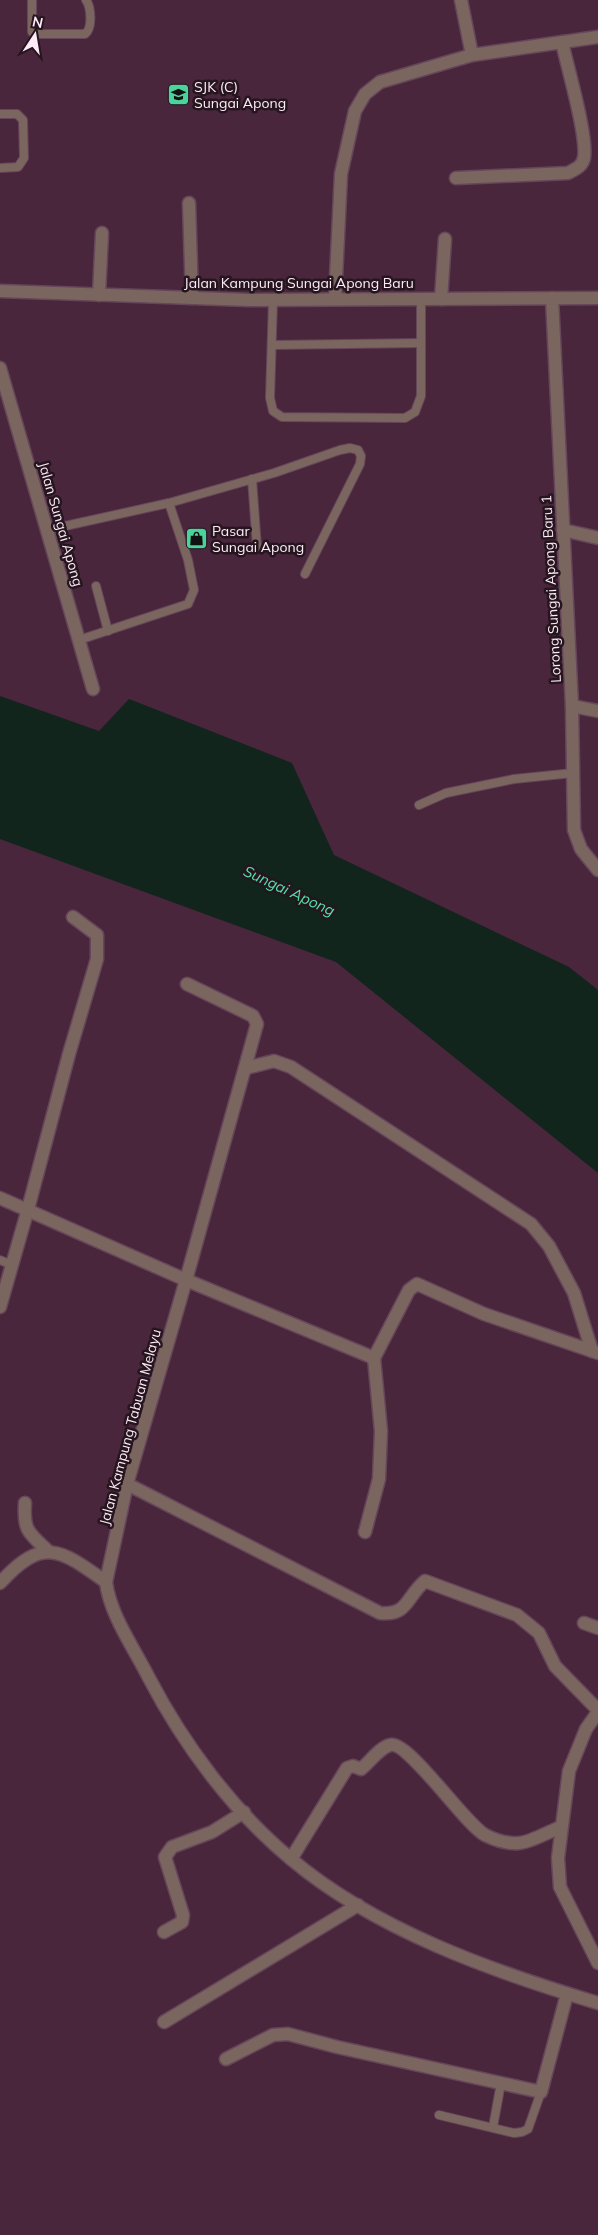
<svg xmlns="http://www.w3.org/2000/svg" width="598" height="2235" font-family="Mulish,sans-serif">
<rect width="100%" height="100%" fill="#49263c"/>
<polygon fill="#11251c" points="0,696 99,731 129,699 292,763 334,855 569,967 598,990 598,1173 336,962 0,839"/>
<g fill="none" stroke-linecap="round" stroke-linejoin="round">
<defs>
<g id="service">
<path d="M32,0V32L36,34H85C93,28 91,7 86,0"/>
<polyline points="0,114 17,114 23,120 24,158 18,167 0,168"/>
<polyline points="273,300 270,398 273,411 282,417 405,418 415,412 421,396 421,299"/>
<polyline points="272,345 421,343"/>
<polyline points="252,479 257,547"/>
<polyline points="47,530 169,503 274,473 340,450 350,448 358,450 361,456 360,464 305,574"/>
<polyline points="96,586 108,631"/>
<polyline points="79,640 188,604 194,590 188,560 169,503"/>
<polyline points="419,805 446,793 514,779 573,773"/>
<polyline points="0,1260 12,1265"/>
<polyline points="439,2115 514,2133 522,2132 528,2129 541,2092"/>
<polyline points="493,2127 501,2083"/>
</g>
<g id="minor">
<polyline points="461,0 472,55"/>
<path d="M456,178L568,173C575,169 582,167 584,158C588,137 567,66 562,42"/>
<polyline points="189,203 192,298"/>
<polyline points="99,295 102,233"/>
<polyline points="552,298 572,706 574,830 581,849 598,870"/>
<polyline points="335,299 341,174 355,111 365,94 380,82 472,55 598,37"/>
<polyline points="441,299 445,239"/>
<polyline points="563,530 598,538"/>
<polyline points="572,706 598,711"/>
<polyline points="187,984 253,1016 257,1024 186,1280 374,1358"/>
<polyline points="246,1068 274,1061 291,1067 531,1224 549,1246 574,1293 592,1351"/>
<polyline points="0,1307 28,1209 69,1054 97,959 97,935 73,917"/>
<path d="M127,1484L380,1613C408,1616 406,1597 425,1581L517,1615L539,1633L555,1666L598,1710"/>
<path d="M25,1503C23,1531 29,1533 48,1551"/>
<polyline points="365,1532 379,1479 381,1431 374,1358 409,1290 417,1284 484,1314 598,1353"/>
<path d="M0,1583C43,1536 60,1549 106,1582"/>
<polyline points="584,1623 598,1628"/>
<polyline points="598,1712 586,1729 569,1771 558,1858 560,1887 598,1963"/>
<path d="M291,1859L347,1768L353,1766L361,1769C370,1762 379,1748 390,1745C408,1740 464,1823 485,1835C495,1840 508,1844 519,1843C529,1843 550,1831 561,1827"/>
<polyline points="164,1932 182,1922 183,1915 165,1857 172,1847 212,1832 244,1812"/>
<polyline points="164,2022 358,1905"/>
<polyline points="226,2059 273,2035 288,2034 337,2047 541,2092 567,1994"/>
</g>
<g id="tertiary">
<polyline points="0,291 249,300 598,298"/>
<polyline points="0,368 93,689"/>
<path d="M0,1198L186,1280L127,1484L106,1582C110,1615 134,1648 149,1678C184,1745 233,1811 291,1859C375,1930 494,1972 598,2003"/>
</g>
</defs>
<use href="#service" stroke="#66465a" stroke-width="10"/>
<use href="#minor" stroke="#66465a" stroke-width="15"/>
<use href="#tertiary" stroke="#66465a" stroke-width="15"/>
<use href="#service" stroke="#7a665f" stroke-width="8"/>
<use href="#minor" stroke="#7a665f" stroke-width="12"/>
<use href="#tertiary" stroke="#7a665f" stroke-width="12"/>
</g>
<defs>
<symbol id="school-square" viewBox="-11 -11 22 22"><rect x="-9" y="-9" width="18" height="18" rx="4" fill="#4ad49c" stroke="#25151f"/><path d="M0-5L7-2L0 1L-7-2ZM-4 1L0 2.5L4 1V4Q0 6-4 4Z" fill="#111"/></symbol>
<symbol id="shop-square" viewBox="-11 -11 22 22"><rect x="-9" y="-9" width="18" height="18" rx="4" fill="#4ad49c" stroke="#25151f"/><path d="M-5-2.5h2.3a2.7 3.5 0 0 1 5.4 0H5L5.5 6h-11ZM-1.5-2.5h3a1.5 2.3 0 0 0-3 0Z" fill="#111"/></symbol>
</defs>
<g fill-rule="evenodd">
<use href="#school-square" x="166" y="82" width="25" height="25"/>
<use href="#shop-square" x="184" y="526" width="25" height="25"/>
</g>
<g text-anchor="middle" stroke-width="5" stroke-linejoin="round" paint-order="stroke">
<g font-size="14" fill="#ffebf6" stroke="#25151f" text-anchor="start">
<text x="194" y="92">SJK (C)<tspan x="194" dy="16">Sungai Apong</tspan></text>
<text x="212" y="536">Pasar<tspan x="212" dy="16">Sungai Apong</tspan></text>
</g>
<g font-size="14" fill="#ffebf6" stroke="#25151f">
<text x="299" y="288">Jalan Kampung Sungai Apong Baru</text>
<text transform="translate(61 524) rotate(74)" y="5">Jalan Sungai Apong</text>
<text transform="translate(551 589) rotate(-93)" y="5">Lorong Sungai Apong Baru 1</text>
<text transform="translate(130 1427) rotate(-75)" y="5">Jalan Kampung Tabuan Melayu</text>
</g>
<g font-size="15" font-style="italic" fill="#52e5a9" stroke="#25151f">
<text transform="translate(289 891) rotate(25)" y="5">Sungai Apong</text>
</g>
</g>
<g transform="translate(35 35) rotate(12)" stroke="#25151f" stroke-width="4" paint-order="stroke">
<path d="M0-4L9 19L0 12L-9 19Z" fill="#ffebf6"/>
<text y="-8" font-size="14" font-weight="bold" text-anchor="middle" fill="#ffebf6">N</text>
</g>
</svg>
